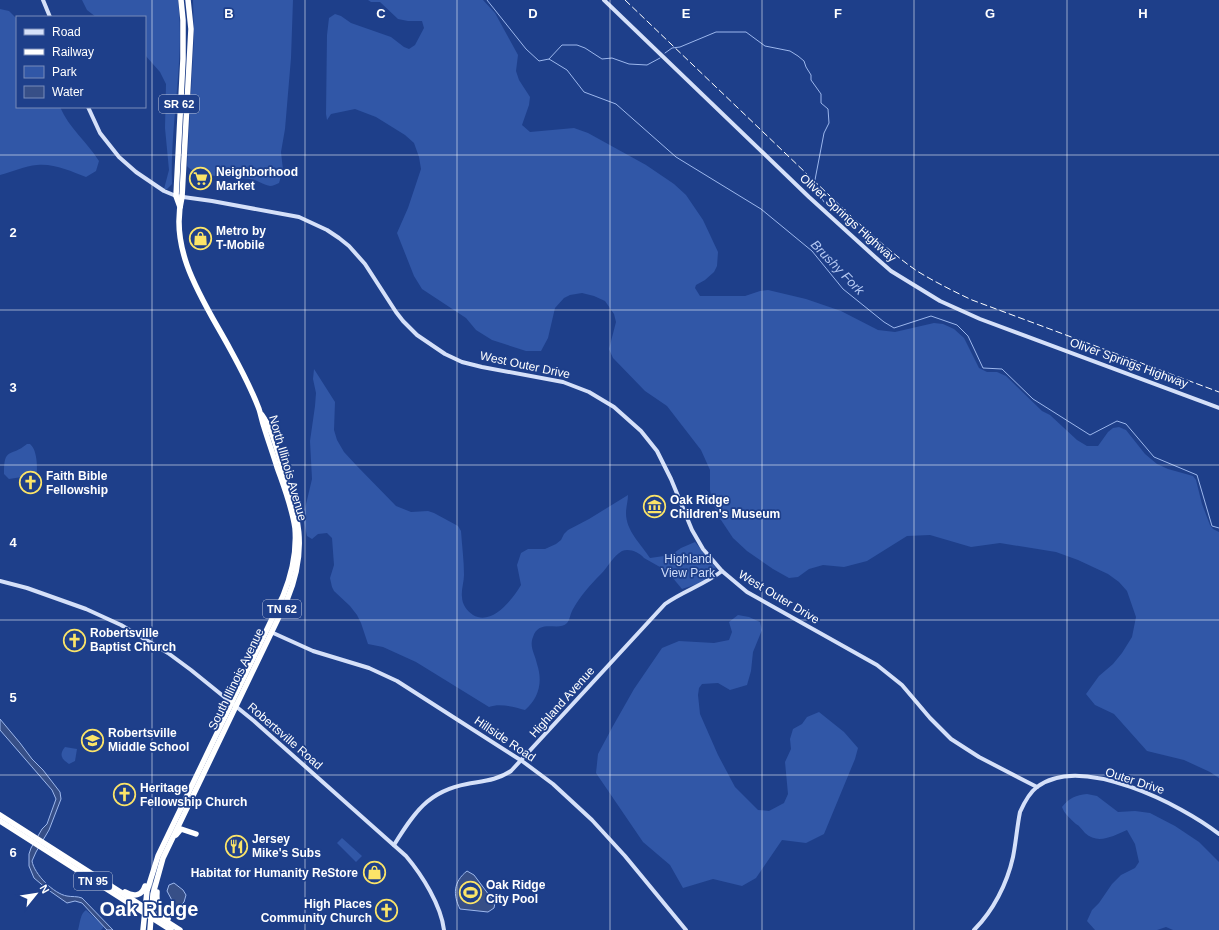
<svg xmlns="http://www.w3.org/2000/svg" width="1219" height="930" font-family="Arial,sans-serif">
<rect width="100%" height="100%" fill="#1e3f8a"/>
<g fill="#3157a7">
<path d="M82,0H178C185,61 170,122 172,184L167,189H164L169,170L165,128L166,84L160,72L145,55V17H96L87,10Z"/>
<path d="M193,0H293L291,58L285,129L281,152L283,170L279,183C276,184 273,186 270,186C265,185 260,182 255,180C239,176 197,179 187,166L194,37Z"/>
<polygon points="368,0 483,0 495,13 518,55 516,71 519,80 530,97 529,105 522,125 530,132 574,128 588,133 646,165 674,184 686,195 703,220 718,252 717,266 714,272 705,280 696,285 695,288 700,296 745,296 760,291 768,290 806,299 841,311 878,330 895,332 934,323 943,324 954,329 964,338 979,368 987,372 997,372 1006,376 1042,411 1050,415 1077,440 1087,446 1098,446 1108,432 1113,428 1119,427 1126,430 1145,454 1157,464 1168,469 1193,476 1196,480 1202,504 1210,525 1213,529 1219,532 1219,778 1210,772 1184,760 1147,751 1114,714 1095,705 1086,694 1099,676 1113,664 1122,653 1132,637 1136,617 1127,591 1119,582 1108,574 1078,560 1056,552 1000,543 971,547 930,535 907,536 867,561 844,567 823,565 809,569 798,577 789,578 773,569 747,551 733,538 719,517 712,501 710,490 710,470 701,450 667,406 645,391 613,358 609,349 616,322 614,314 605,301 594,296 582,293 570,295 564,298 555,308 548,338 541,351 526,351 492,340 476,330 466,318 422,289 414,276 397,233 408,208 421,169 419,157 414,143 405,135 376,117 355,109 331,114 327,120 326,114 327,35 329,18 335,14 341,16 351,23 391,37 404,47 409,49 415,45 424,28 422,21 408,21 398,19 380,2 371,2"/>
<path d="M0,9L9,11L17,19V107H60C69,128 87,142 99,161L96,171L86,177C71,171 53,163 37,165C25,166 12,172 0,175Z"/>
<path d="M314,369L335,402L334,430L337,440L344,452L356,465L396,506L411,512L428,511L434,513L458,526L461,531C462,546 464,561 464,575C464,582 461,590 462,597C462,604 467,611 473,615C492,626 512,600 521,585L517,565L521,553L528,549H545L556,544L561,540L564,534L568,530L589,519L628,495C628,501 626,507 626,513C626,531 641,544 650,558L671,555L681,548L695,542L716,568C714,581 693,585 682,589L667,571L644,558C639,552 629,548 622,551C613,556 608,567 601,574C590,585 581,595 573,609C570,614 570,620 567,623C559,632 539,618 533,637C529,647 535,654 537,664C543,682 539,698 525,710C514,707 500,703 489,707L416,662L383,647L368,644L361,623L357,615L350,606L334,591L332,587L330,578L334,565L332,538L327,533L318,534L312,539L307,536L303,517L312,479L310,441L315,406L316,393L313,379Z"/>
<path d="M27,444H30C38,451 37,468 37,477H22L9,479L4,474C4,446 10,458 27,444Z"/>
<polygon points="738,615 749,617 760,622 762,630 753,652 751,671 747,685 730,690 718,683 702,684 699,688 698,695 700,714 718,755 735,787 758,810 769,811 784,803 788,794 785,762 791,749 790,739 793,729 802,724 807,717 819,712 844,732 858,748 855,759 824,834 806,843 782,840 756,878 742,886 713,879 683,888 670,865 643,842 596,773 598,754 613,726 634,689 662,648 679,641 714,643 729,640 732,632 729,622"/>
<path d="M65,747L77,749L75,761L69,764C61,759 59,754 65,747Z"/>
<path d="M1087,794L1097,796L1118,812L1135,811L1150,813L1175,826L1199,842L1219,862V930H1173L1166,927L1157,930H1095L1087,921L1092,910L1099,903L1112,884L1121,875L1135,868L1139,862L1135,844L1127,830C1113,836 1098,845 1085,833C1082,830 1080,826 1076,824C1070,818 1065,815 1062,807C1069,798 1076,795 1087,794Z"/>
<polygon points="342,838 362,856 356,862 337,843"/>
<path d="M86,910L103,925V928L101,930H78C80,923 80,914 86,910Z"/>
</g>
<g fill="#374f87" stroke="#9cb7ed">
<path d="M0,719L20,743L32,759L43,770L60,792L61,799L49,830L36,852L32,861C34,874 54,894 67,896C72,897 77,896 82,898L113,930H107L82,903L75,901L67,903L47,889L34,878L29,866V854L31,848L42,829L47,824L56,799L52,790L0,730Z"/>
<path d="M467,871L474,875L495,903L494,908L488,912L460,909C453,895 453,882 467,871Z"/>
<polygon points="174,883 183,890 186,895 184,902 179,907 175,906 167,891 169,885"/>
</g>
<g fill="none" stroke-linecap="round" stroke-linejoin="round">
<g stroke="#9cb7ed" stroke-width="1">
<polyline points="487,0 526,49 539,61 549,59 567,70 584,92 616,104 676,157 761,209 812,251 843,289 884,322 894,328 931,316 957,325 968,336 983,368 1002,369 1033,399 1090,435 1117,421 1126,424 1154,457 1197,475 1212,526 1219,528"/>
<polyline points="665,53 672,48 680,47 716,32 746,32 765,46 790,51 798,56 804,61 806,67 811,75 811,80 821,94 821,103 828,109 829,123 824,133 814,185 824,202"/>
<polyline points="549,59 562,45 577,45 585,48 602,59 612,58 629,64 647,65 660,58"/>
</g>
<g stroke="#d5e0f9" stroke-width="4">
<polyline points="43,0 50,17"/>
<polyline points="604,0 809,197 875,257 891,271 940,301 980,319 1219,408"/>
<polyline points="88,107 100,133 119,157 136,172 164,191 176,196 212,201 299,217 327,230 339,238 349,246 365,264 396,312 403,321 417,335 445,354 462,362 482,367 563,382 589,392 614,407 641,431 657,451 671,479 692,530 703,549 722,571 747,592 877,665 902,685 930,718 951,739 979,757 1037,787"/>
<path d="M0,581L27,588L86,609L121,625L168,653L191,670L254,721L406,856C422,875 441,905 444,930"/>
<polyline points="271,632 313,651 369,668 397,681 522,761 553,784 592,820 625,856 686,930"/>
<path d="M394,845C414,813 428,791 467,784C483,781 498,780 511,771L665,604C683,591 704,585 722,571"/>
<path d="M974,930C993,911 1007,884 1013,857C1016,842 1017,827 1020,812C1024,803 1029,793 1037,787C1081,753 1182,805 1219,834"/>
</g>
<g stroke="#fff" stroke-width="5.5">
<polyline points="180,207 176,196 183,59 183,20 181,0"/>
<polyline points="0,815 180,930"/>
<polyline points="0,821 171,930"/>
<polyline points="176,835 181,829 196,834"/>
<path d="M125,892C134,897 142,896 145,886"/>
<path d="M157,892C156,904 159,912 168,919"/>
<path d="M143,930L147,891L158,856L283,596C292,574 297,552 295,528C292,507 284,487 277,467C273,454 268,440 264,427C262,421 261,415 259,409C251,388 241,369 230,349C205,303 168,252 182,197L191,29L188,0"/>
<path d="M150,930L153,894L163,858L287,600C309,547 298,515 281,463C276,447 272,429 262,415"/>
</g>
<path stroke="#fff" stroke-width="1" stroke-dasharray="7 3" stroke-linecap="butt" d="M625,0L853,218C873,236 894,255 917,271C935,282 953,291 972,300L1219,392"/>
</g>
<path fill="none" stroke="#fff" stroke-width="1" stroke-opacity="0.55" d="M152,0V930M305,0V930M457,0V930M610,0V930M762,0V930M914,0V930M1067,0V930M0,155H1219M0,310H1219M0,465H1219M0,620H1219M0,775H1219"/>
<defs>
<symbol id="supermarket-ring" viewBox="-11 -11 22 22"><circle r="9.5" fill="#1e3f8a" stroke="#fbe468" stroke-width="1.5"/><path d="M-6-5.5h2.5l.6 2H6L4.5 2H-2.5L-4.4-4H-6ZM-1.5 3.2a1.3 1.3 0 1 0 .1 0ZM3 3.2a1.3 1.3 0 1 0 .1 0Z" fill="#fbe468"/></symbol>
<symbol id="shop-ring" viewBox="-11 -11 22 22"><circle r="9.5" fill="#1e3f8a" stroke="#fbe468" stroke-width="1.5"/><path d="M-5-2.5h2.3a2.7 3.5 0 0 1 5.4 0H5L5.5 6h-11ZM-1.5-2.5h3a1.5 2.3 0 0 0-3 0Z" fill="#fbe468"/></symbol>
<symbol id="church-ring" viewBox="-11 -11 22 22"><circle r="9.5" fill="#1e3f8a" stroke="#fbe468" stroke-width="1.5"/><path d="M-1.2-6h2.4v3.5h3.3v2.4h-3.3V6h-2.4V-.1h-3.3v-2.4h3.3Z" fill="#fbe468"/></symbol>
<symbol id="museum-ring" viewBox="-11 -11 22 22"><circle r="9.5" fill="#1e3f8a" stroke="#fbe468" stroke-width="1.5"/><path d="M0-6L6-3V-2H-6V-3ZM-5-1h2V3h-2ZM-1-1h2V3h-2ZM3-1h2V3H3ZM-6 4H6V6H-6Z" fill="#fbe468"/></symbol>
<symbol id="school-ring" viewBox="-11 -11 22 22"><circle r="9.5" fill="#1e3f8a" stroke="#fbe468" stroke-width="1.5"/><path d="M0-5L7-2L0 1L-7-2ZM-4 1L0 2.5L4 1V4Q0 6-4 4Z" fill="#fbe468"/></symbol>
<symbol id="restaurant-ring" viewBox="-11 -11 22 22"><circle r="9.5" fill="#1e3f8a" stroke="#fbe468" stroke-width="1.5"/><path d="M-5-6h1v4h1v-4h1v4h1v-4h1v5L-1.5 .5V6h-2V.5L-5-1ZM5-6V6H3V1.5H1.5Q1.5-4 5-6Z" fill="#fbe468"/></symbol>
<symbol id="stadium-ring" viewBox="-11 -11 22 22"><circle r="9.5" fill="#1e3f8a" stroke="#fbe468" stroke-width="1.5"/><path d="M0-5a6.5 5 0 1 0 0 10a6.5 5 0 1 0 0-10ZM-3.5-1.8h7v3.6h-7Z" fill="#fbe468"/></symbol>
</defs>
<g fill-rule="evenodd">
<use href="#supermarket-ring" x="188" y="166" width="25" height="25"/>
<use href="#shop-ring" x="188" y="226" width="25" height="25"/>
<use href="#church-ring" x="18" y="470" width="25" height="25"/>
<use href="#museum-ring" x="642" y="494" width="25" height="25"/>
<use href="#church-ring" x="62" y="628" width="25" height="25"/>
<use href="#school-ring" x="80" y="728" width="25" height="25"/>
<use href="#church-ring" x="112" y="782" width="25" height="25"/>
<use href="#restaurant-ring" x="224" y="834" width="25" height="25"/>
<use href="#shop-ring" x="362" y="860" width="25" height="25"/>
<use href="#stadium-ring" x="458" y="880" width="25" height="25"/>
<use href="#church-ring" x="374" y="898" width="25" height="25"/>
</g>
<g text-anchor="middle" stroke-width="3.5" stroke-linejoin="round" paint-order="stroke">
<g fill="#1e3f8a" stroke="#bcc5dc" stroke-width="1">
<rect x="159" y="95" width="40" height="18" rx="3"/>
<rect x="263" y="600" width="38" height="18" rx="3"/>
<rect x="74" y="872" width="38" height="18" rx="3"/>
</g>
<g font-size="11" font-weight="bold" fill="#fff">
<text x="179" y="108">SR 62</text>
<text x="282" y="613">TN 62</text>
<text x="93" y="885">TN 95</text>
</g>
<g font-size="12" font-weight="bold" fill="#fff" stroke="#1e3f8a" text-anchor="start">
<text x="216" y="176">Neighborhood<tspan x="216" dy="14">Market</tspan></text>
<text x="216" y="235">Metro by<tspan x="216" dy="14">T-Mobile</tspan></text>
<text x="46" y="480">Faith Bible<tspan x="46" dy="14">Fellowship</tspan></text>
<text x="670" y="504">Oak Ridge<tspan x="670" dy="14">Children's Museum</tspan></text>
<text x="90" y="637">Robertsville<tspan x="90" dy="14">Baptist Church</tspan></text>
<text x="108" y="737">Robertsville<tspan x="108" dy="14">Middle School</tspan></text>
<text x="140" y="792">Heritage<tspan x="140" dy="14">Fellowship Church</tspan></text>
<text x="252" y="843">Jersey<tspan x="252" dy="14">Mike's Subs</tspan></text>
<text x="358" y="877" text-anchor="end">Habitat for Humanity ReStore</text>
<text x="486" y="889">Oak Ridge<tspan x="486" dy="14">City Pool</tspan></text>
<text x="372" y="908" text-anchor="end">High Places<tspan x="372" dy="14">Community Church</tspan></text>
</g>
<g font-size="12" fill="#fff" stroke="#1e3f8a">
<text transform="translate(848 218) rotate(42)" y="4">Oliver Springs Highway</text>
<text transform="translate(1129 363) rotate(20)" y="4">Oliver Springs Highway</text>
<text transform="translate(525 365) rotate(12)" y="4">West Outer Drive</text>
<text transform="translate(288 468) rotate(74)" y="4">North Illinois Avenue</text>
<text transform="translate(779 597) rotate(31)" y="4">West Outer Drive</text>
<text transform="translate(236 679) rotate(-64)" y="4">South Illinois Avenue</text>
<text transform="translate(562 702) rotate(-48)" y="4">Highland Avenue</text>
<text transform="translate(285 736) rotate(41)" y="4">Robertsville Road</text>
<text transform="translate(505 739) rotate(34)" y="4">Hillside Road</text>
<text transform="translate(1135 781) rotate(18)" y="4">Outer Drive</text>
</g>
<g font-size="12" fill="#cedcf9" stroke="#1e3f8a">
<text x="688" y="563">Highland<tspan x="688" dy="14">View Park</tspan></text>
</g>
<g font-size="13" font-style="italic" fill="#b5c9f3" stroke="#1e3f8a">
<text transform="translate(838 267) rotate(46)" y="5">Brushy Fork</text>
</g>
<g font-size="20" font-weight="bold" fill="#fff" stroke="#1e3f8a">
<text x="149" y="916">Oak Ridge</text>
</g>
</g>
<g font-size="13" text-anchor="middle" font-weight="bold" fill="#fff" stroke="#1e3f8a" stroke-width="3.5" stroke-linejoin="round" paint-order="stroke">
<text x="229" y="18">B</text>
<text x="381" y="18">C</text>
<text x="533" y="18">D</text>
<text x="686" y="18">E</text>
<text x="838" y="18">F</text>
<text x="990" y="18">G</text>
<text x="1143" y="18">H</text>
<text x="13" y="237">2</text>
<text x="13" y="392">3</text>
<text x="13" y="547">4</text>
<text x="13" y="702">5</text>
<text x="13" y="857">6</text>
</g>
<rect x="16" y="16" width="130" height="92" fill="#1e3f8a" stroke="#788cb9"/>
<rect x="24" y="29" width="20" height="6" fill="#d5e0f9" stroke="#788cb9"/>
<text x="52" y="36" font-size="12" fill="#ffffff">Road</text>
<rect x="24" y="49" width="20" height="6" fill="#ffffff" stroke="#788cb9"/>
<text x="52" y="56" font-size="12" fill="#ffffff">Railway</text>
<rect x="24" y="66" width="20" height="12" fill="#3157a7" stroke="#788cb9"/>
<text x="52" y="76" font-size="12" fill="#ffffff">Park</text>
<rect x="24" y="86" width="20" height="12" fill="#374f87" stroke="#788cb9"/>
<text x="52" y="96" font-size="12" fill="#ffffff">Water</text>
<g transform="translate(36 894) rotate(60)" stroke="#1e3f8a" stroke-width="3" paint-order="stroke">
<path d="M0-3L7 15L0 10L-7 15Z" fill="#ffffff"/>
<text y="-6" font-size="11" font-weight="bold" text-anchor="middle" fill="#ffffff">N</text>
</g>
</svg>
